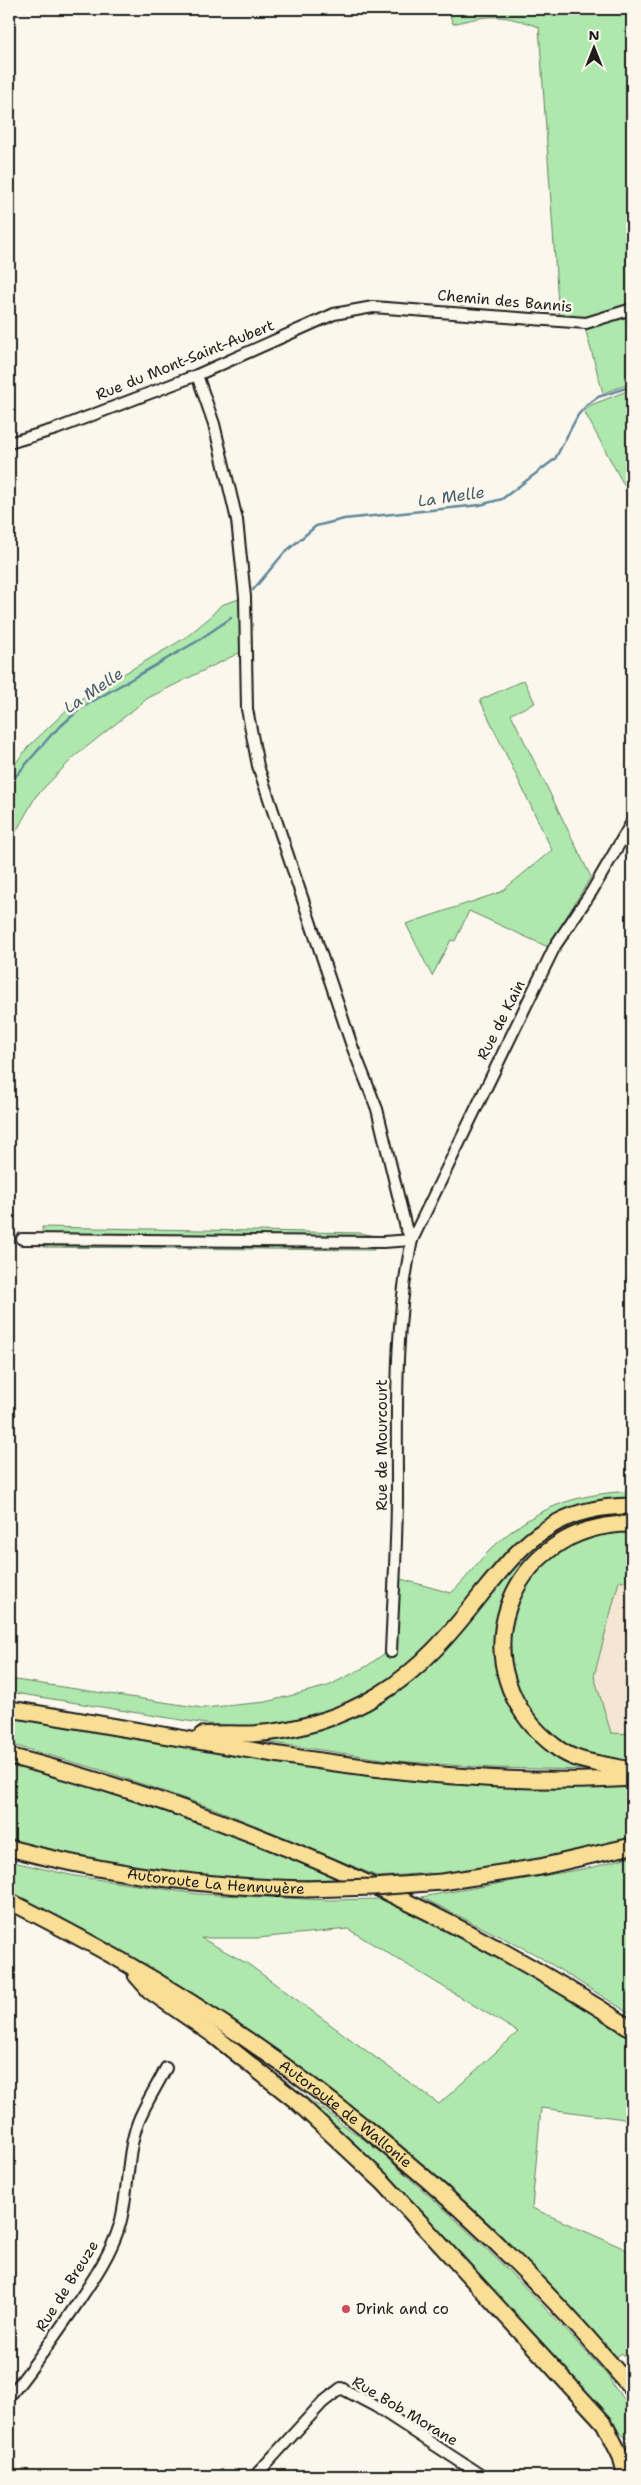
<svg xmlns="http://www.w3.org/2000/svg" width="641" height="2485" font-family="'Shantell Sans',sans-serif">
<rect width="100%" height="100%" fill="#fbf7ec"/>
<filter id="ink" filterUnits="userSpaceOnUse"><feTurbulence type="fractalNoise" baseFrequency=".02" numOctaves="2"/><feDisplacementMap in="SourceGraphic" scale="10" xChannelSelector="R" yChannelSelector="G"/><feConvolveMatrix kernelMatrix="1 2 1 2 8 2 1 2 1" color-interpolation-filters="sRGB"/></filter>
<g filter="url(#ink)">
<polygon fill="#f4e6d2" points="619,1581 632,1581 632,1734 611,1733 594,1676"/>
<g fill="#aee8ad" stroke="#658264" fill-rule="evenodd">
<path d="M448,9H632V305L587,318L559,319L539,27C502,14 491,14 453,24Z"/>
<polygon points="632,313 632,383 603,393 585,328"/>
<polygon points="632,389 632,500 584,411 591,405"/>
<polygon points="239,599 241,652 148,698 74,757 36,796 9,844 9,772 28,747 74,703 185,638 208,619 221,605"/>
<polygon points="524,680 535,703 511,714 591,877 548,947 469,911 455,941 451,940 432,976 406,924 501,892 552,850 480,700"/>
<polygon points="42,1227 360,1233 376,1236 374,1250 43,1247"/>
<path d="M632,1491V1581H619L594,1676L611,1733L632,1734V1760L602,1759L593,1770L492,1768L396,1761L252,1740L251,1727L206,1724L9,1692V1679L203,1708L266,1702L328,1686L367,1666L388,1651L390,1576L451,1593C466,1580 476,1563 490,1550C533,1508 573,1494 632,1491Z"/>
<polygon points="9,1716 317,1765 632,1783 632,1840 511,1868 437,1875 428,1873 379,1877 218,1810 101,1770 9,1744"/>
<path d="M9,1763C123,1795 233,1834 343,1879L286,1880L280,1882L154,1872L49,1851L9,1840Z"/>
<polygon points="632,1856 632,2015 533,1953 421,1897 594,1867"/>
<path d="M9,1861L75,1876L198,1894L329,1900L381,1899L456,1932L539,1980L632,2038V2120L541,2108L532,2208L632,2252V2364L622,2353L615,2358L538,2275L231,2021L108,1944L9,1892ZM348,1929L518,2032L439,2104L248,1964L201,1938H258Z"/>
<path d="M281,2079L338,2120V2122C370,2141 398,2168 426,2193C491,2250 550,2312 608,2376L615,2388L632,2408V2437L626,2438L618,2431L504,2306Z"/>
</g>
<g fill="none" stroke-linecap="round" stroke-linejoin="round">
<g stroke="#61879b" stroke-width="2.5">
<polyline points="253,590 284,553 316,526 344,519 480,505 502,499 555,459 578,415 587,405 598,397 632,386"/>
<polyline points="9,784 52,734 81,708 196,642 231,618"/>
</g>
<defs>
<g id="minor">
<polyline points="197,375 214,424 237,520 245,597 247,709 258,766 352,1046 377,1109 406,1228 412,1240"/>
<polyline points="9,443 56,429 197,375 334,314 373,307 586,323 632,309"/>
<polyline points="22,1239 383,1242 412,1240"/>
<path d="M391,1652C393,1599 397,1546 397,1493C397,1408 394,1324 412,1240L555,946L592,891L632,822"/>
<path d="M9,2397C32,2369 52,2340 72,2311C90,2284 111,2255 120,2224C129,2191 126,2155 138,2122C145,2104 157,2086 166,2068"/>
<polyline points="255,2476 322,2403 341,2388 375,2406 482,2476"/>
</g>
<g id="highway">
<path d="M632,1524C505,1523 454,1672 557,1748C580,1765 606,1763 632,1771"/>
<path d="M9,1709C213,1741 425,1792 632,1778"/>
<path d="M202,1735C219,1733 235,1734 251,1734C296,1732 343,1717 380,1694C421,1669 451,1633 480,1596C500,1572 519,1546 546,1529C571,1512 602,1506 632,1506"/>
<path d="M9,1756C229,1812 442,1905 632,2029"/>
<path id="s1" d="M9,1848C107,1874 205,1887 306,1889"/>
<polyline points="442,1882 540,1867 632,1846"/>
<path id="s2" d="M9,1901C47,1920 85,1940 122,1961C311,2069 493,2222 632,2389"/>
<polyline points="136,1975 150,1991 212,2034 295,2100 384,2183 604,2423 621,2457 626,2476"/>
</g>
</defs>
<use href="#minor" stroke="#1c1c1c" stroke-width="14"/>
<use href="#highway" stroke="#1c1c1c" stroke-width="19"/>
<use href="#minor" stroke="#fbf7ec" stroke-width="10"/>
<use href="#highway" stroke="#f9df96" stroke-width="15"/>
<defs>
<polyline id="highway-bridge" points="306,1889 373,1887 442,1882"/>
</defs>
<use href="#highway-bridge" stroke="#1c1c1c" stroke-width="19" stroke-linecap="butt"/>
<use href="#highway-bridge" stroke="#f9df96" stroke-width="15"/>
</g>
</g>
<circle fill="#d1495b" stroke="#fbf7ec" stroke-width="2" cx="346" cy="2309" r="5"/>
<g text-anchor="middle" stroke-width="5" stroke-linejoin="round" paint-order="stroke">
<g font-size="15" fill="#1c1c1c" stroke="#fbf7ec">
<text transform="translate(505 301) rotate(5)" y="5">Chemin des Bannis</text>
<text transform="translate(185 360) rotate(-22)" y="5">Rue du Mont-Saint-Aubert</text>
<text transform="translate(501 1020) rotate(-63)" y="5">Rue de Kain</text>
<text transform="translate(382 1445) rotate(-90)" y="5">Rue de Mourcourt</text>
<text dy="5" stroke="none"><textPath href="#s1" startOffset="210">Autoroute La Hennuyère</textPath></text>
<text dy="5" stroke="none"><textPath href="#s2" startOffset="399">Autoroute de Wallonie</textPath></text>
<text transform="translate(67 2286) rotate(-58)" y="5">Rue de Breuze</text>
<text transform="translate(405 2411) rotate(31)" y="5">Rue Bob Morane</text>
</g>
<g font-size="15" fill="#1c1c1c" stroke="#fbf7ec" text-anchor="start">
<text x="356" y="2314">Drink and co</text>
</g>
<g font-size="16" font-style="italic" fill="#445a66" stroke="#fbf7ec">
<text transform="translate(451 496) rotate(-8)" y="6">La Melle</text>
<text transform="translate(93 690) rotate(-34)" y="6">La Melle</text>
</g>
</g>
<rect width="641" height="2485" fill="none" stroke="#fbf7ec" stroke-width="30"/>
<rect x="15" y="15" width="611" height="2455" fill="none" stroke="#1c1c1c" stroke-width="2" filter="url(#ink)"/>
<g transform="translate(594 48)" stroke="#fbf7ec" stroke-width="4" paint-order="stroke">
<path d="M0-4L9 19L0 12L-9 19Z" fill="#1c1c1c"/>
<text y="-8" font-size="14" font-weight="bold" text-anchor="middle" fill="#1c1c1c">N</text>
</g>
</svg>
